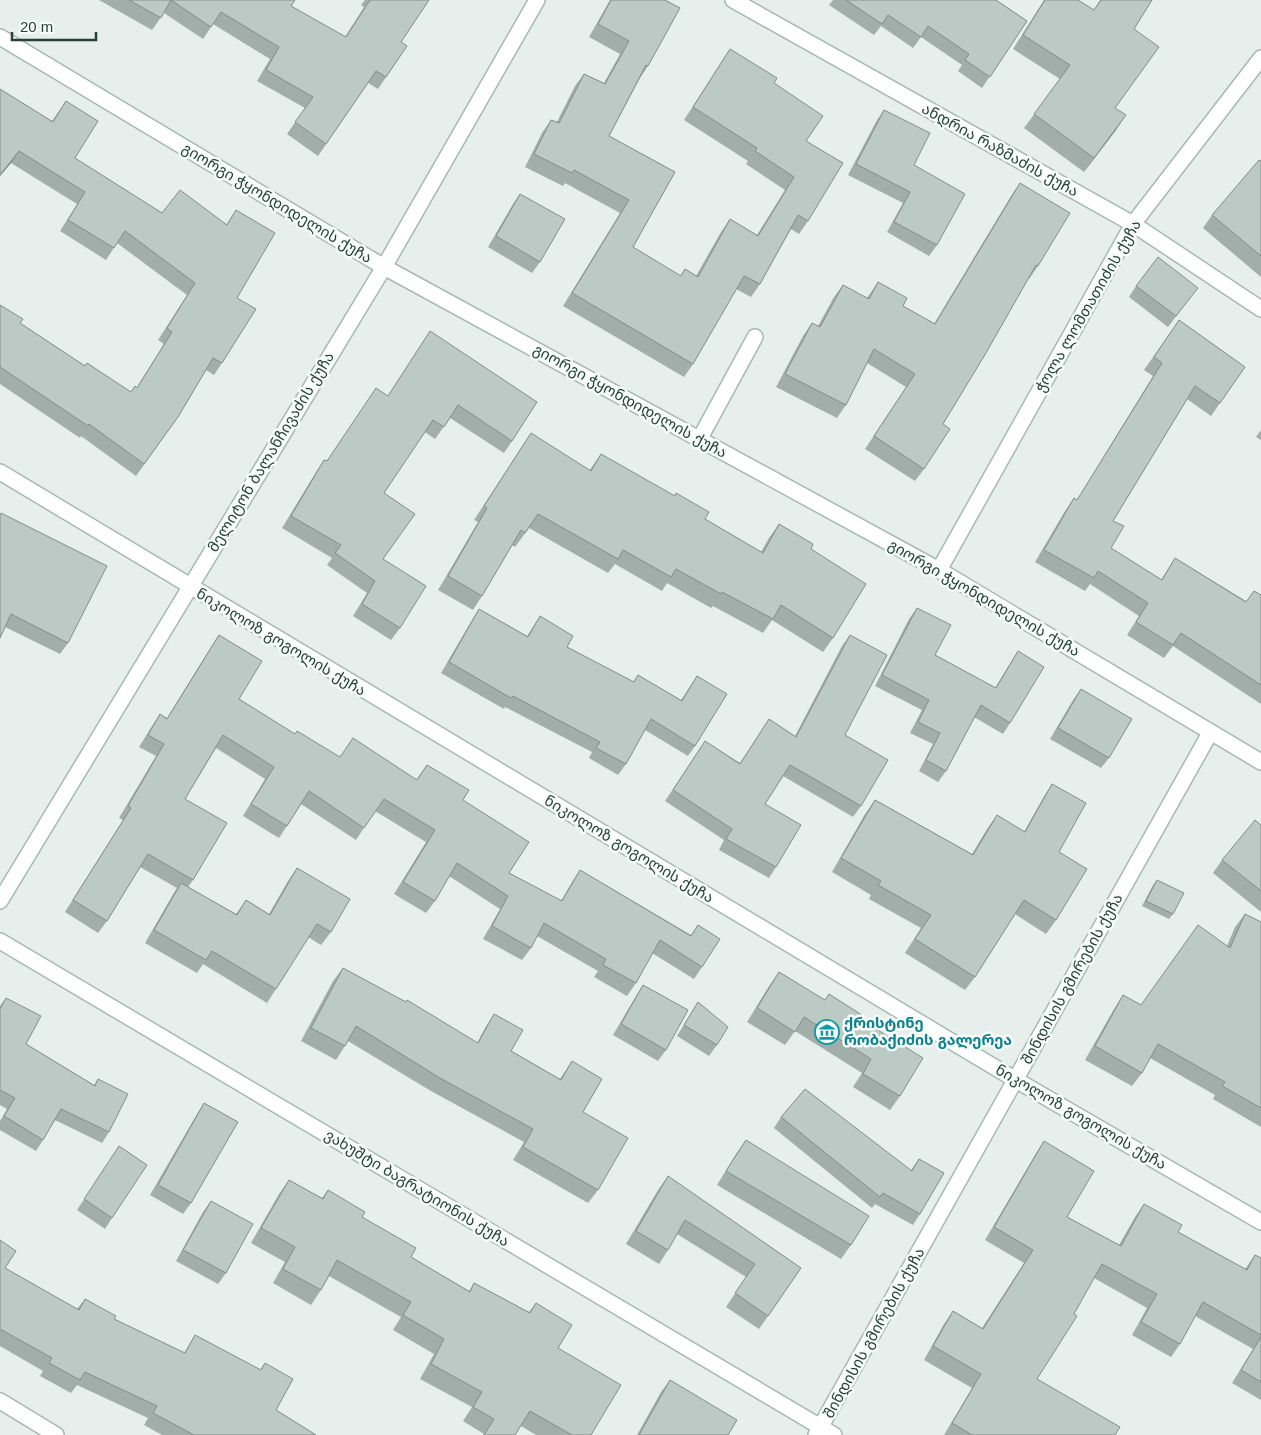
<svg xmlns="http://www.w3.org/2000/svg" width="1261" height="1435" font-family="Helvetica,'Noto Sans Georgian',sans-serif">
<rect width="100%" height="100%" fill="#e6efeb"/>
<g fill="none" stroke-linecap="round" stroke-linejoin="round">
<defs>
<g id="minor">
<polyline points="733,0 1133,224 1261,309"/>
<polyline points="0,37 384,267 939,570 1261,762"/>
<polyline points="699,440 755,337"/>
<polyline points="0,472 1016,1080 1261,1222"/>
<polyline points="939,570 1133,224 1261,58"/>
<polyline points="0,901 384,267 537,0"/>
<polyline points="0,941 834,1435"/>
<polyline points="0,1401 56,1435"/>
<polyline points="816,1435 1210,733"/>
</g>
</defs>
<use href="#minor" stroke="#a8b8b2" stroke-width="18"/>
<use href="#minor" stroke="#fff" stroke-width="15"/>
</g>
<g fill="#a1aea9">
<polygon points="99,0 295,0 291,6 345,37 364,7 361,5 365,0 429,0 401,42 407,46 378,89 368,83 318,156 287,134 305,108 257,81 270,59 213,24 203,39 164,13 152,30"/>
<polygon points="610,0 665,0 648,66 640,78 609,136 675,172 633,247 680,276 685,269 696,276 721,232 730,219 757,235 785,190 746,164 748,161 684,120 730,49 774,83 806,141 808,221 799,234 791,229 760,284 751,297 736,289 693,364 684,377 563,306 620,213 565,183 563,186 525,167 542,133 551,120 557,122 575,86 584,74 604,83 620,54 589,37"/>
<polygon points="833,0 996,0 1027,21 982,88 958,71 962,65 921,37 913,48 881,26 874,35 829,5"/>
<polygon points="1044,0 1078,0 1094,10 1100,0 1152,0 1134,29 1115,108 1116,130 1084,172 1024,128 1060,79 1013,49"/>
<polygon points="0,89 52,121 66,101 75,158 162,213 226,225 236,210 237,298 222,363 214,375 206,370 178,417 136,476 81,436 80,438 0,384 0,305 20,323 85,366 131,392 137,387 164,344 158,340 187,295 117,243 106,260 60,231 77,204 11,163 0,176"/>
<polygon points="884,110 914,165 937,245 929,256 887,232 903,203 848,175 877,120"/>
<polygon points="1261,161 1261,277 1203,228 1212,215"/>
<polygon points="1020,183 1038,266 1029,279 1028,278 943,424 924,469 915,481 865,449 906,387 867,363 846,405 837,418 776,387 803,336 812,323 818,326 834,297 843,285 867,298 878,282 903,306 934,324 1011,196"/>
<polygon points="520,194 540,262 532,273 488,247 513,204"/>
<polygon points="1136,286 1190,298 1168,327 1129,297"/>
<polygon points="1179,320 1245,367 1211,416 1187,399 1113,521 1111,548 1161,580 1175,558 1246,601 1261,595 1261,704 1173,646 1164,658 1127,635 1139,616 1090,584 1085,591 1035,562 1065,511 1074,498 1077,500 1153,376 1144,370"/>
<polygon points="430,331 512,441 504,453 450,418 435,439 425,432 384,493 383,559 400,628 391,640 353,616 367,593 327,565 332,558 282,528 316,472 324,460 327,461 388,396"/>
<polygon points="1261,430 1261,440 1256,437"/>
<polygon points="531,433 589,471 601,454 705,519 761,552 769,538 779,524 811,549 833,638 823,652 772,620 763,633 713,606 711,608 667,583 662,591 615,564 608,573 529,528 515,547 512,545 482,596 473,610 438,590 478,522 474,520"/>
<polygon points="0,515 68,643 60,654 5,627"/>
<polygon points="917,608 935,655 995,688 1011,662 1018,651 1010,723 1003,734 974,717 946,771 938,782 919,771 933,744 910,733 922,710 875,686 909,619"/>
<polygon points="479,609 527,636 540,616 567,647 633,682 638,675 681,700 697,676 695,746 688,756 645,730 626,764 618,775 589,758 592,752 505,707 504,709 441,673 472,620"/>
<polygon points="219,635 239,699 295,734 339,757 416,780 427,765 463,800 509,873 561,901 572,882 580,870 691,935 698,925 702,967 694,979 652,953 636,983 627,996 594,977 598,971 537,936 531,948 522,960 483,939 500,909 449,876 435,901 426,913 394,894 426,842 375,811 356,840 301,804 279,838 243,816 265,779 216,748 185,799 193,880 188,887 236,914 246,900 269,914 288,881 297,868 331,932 321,945 308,937 276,989 267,1003 203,964 197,973 145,943 172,896 177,888 140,867 107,921 98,933 65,912 123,820 119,818 156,756 139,747 152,726 160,714 167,718 211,647"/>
<polygon points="850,635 845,735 861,806 853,817 783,776 765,804 776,867 769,878 719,850 724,840 665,801 705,741 740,763 769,719 795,736 842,646"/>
<polygon points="1081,689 1109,758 1101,768 1050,739 1073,700"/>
<polygon points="1052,784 1059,852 1056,920 1046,934 1015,914 975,977 965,990 905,953 921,928 869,899 871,895 832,872 865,814 875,800 972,854 987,829 997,815 1024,832 1043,798"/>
<polygon points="1261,825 1261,912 1213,873 1222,860"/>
<polygon points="1157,880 1173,914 1169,919 1142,906 1153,885"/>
<polygon points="1245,914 1261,922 1261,1127 1213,1099 1215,1095 1150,1058 1142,1073 1132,1086 1085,1060 1114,1009 1123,995 1141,1005 1227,946 1235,927"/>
<polygon points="343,968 477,1043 485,1028 494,1014 511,1051 560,1079 572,1061 598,1190 588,1203 513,1160 524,1142 431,1091 348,1041 336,1060 301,1041 333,981"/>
<polygon points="779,972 824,1000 860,1019 900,1096 890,1110 853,1087 862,1073 795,1031 785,1045 747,1022 769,986"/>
<polygon points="643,985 666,1050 658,1061 613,1035 636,996"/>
<polygon points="6,998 26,1044 94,1085 98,1079 109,1132 102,1143 55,1120 43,1140 36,1151 0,1130 0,1121 7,1109 0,1105 0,1006"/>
<polygon points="698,1002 717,1045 709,1056 677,1036"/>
<polygon points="204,1103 191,1203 183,1214 150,1195 197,1114"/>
<polygon points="781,1117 911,1170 919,1159 920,1214 913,1225 875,1204 872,1208 774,1128"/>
<polygon points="746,1140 851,1245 841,1259 717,1185 736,1154"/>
<polygon points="1044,1141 1067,1217 1119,1245 1135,1217 1144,1204 1178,1232 1245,1269 1255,1255 1261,1258 1261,1400 1232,1383 1253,1349 1195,1316 1180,1344 1171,1357 1132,1335 1147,1308 1094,1278 1037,1379 1115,1435 944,1435 972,1388 924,1360 944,1324 953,1311 982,1328 1024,1263 985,1240 1035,1155"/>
<polygon points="112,1157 112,1218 105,1229 77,1210"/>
<polygon points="668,1176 801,1268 759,1329 726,1307 746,1277 677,1234 668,1250 659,1264 626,1244 658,1190"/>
<polygon points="289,1180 322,1198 328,1190 362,1217 411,1257 469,1291 474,1283 529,1312 536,1303 558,1348 591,1435 536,1435 521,1426 515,1435 483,1435 484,1434 463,1421 472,1407 420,1379 434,1354 393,1330 401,1317 329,1276 321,1290 311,1305 273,1283 285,1262 251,1243 279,1194"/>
<polygon points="211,1201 226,1273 218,1284 176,1261 203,1212"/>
<polygon points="0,1240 5,1268 77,1309 85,1299 114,1319 184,1353 195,1335 260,1370 265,1363 276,1410 316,1435 162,1435 144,1425 148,1418 77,1385 71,1393 40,1376 43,1371 0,1346"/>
<polygon points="670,1380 728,1435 637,1435 661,1392"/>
</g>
<g fill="#838d89">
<polygon points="1126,115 1116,130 1084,172 1094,158"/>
<polygon points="19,151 11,163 0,176 0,175"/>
</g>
<g fill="#bbcac4" stroke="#838d89">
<polygon points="129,0 295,0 291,6 346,37 370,0 429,0 401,42 407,46 386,77 376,71 326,144 295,122 313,97 266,70 279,47 221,12 211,27 171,0 161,18"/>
<polygon points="611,0 665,0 680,8 648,66 646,65 609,136 675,172 633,247 681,276 685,269 698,277 730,219 758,236 794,177 755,151 757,148 693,107 730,49 777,78 774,83 823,116 806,141 843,163 808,221 798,215 760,284 744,276 693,364 572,293 629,200 574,170 572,173 534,154 551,120 559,123 584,74 605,84 629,41 598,24"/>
<polygon points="846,0 996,0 1027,21 990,77 965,60 969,54 928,26 921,37 888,15 882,24"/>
<polygon points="1045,0 1078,0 1094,10 1101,0 1152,0 1134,29 1159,47 1115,108 1126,115 1094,158 1034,114 1070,65 1023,35"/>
<polygon points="0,89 53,122 66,101 98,121 75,158 162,213 180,190 227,225 236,210 275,233 237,298 256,309 222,363 213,358 178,417 144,464 89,424 88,426 0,367 0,305 23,319 20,323 85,366 87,363 131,392 135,386 137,388 172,332 167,328 195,283 125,231 114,248 68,220 85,192 19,151 0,175"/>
<polygon points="884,110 930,133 914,165 965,194 937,245 894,222 910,192 856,164"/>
<polygon points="1259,160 1261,161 1261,256 1212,215"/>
<polygon points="1020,183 1070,213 1038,266 1036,265 986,353 943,424 950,429 924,469 874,436 915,374 874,349 846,405 785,374 812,323 820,327 843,285 869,299 878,282 907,298 903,306 935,324"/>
<polygon points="520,194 565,219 540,262 496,236"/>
<polygon points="1158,257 1198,288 1176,316 1136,286"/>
<polygon points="1179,320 1245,367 1220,403 1195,386 1113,521 1124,526 1111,548 1162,580 1175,558 1246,602 1254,591 1261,595 1261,685 1181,633 1173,645 1136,622 1148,603 1098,571 1094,578 1044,550 1074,498 1077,500 1162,363 1154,357"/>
<polygon points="430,331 537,402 512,441 458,405 444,427 433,420 384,493 415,514 383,559 426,586 400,628 362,604 375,581 335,553 341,545 291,516 324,460 327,461 376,388 388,396"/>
<polygon points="531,433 591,471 601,454 675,496 676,493 709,512 705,519 763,553 779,524 813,544 811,549 866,584 833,638 781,605 773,619 722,592 721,594 676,569 671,577 623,550 618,559 538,514 525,533 521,530 482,596 448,576 487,508 484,506"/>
<polygon points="1,513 107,566 68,643 11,614 0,638 0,515"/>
<polygon points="917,608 951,625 935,655 996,688 1018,651 1044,667 1010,723 981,705 946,771 926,760 940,733 918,722 929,700 882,675"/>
<polygon points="479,609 528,637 540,616 573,636 567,647 634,682 638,675 682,701 697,676 727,694 695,746 651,719 626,764 596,748 600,742 513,696 511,698 449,662"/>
<polygon points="219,635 262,661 239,699 295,734 297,731 340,757 353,738 417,780 427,765 469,790 463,800 529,842 509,873 562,901 580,870 691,936 698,925 720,939 702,967 660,940 636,983 603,965 606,959 544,923 531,948 492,926 508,896 457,863 435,901 403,882 435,830 384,799 364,828 309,791 287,826 251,804 274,767 223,735 185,799 227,823 193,880 148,854 107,921 73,900 131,808 128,806 164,744 148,735 160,714 167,719"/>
<polygon points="850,635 887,655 845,735 888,760 861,806 790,765 765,804 801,825 776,867 726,839 732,829 673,790 705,741 740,764 769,719 796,737"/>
<polygon points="1081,689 1132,719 1109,758 1058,728"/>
<polygon points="1052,784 1086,803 1059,852 1087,869 1056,920 1024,900 975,977 915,939 931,915 878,885 881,881 841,858 875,800 973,855 997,815 1025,832"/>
<polygon points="1255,820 1261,825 1261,891 1222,860"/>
<polygon points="297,868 350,899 331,932 317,924 276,989 212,951 206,960 154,930 181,883 237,915 246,900 270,915"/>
<polygon points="1157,880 1184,893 1173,914 1146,901"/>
<polygon points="1245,914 1261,922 1261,1108 1222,1086 1225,1082 1158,1044 1142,1073 1095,1046 1123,995 1141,1005 1198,925 1230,948"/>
<polygon points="343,968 406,1002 407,1000 478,1043 494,1014 523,1030 511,1051 561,1080 572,1061 602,1079 583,1112 628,1138 598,1190 523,1147 533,1129 440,1078 356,1026 345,1046 311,1028"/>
<polygon points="779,972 825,1000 829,994 862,1015 860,1019 923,1058 900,1096 863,1074 871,1059 804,1017 795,1032 757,1008"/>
<polygon points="643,985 688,1010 666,1050 621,1024"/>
<polygon points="6,998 41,1016 26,1044 95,1086 98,1079 128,1094 109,1132 61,1109 43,1140 4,1116 15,1098 0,1090 0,1009"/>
<polygon points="698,1002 728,1027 717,1045 684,1025"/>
<polygon points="805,1089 912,1171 919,1159 944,1173 920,1214 883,1193 880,1197 781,1117"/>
<polygon points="204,1103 238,1122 191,1203 158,1185"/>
<polygon points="746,1140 869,1216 851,1245 726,1171"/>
<polygon points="1044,1141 1094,1171 1067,1217 1121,1246 1144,1204 1182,1225 1178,1232 1247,1270 1255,1255 1261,1258 1261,1335 1203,1302 1180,1344 1141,1322 1157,1294 1102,1264 1074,1314 1077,1316 1037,1379 1120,1427 1115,1435 972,1435 952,1423 981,1374 933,1346 953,1311 983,1329 1033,1250 994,1227"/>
<polygon points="119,1146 147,1165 112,1218 84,1199"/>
<polygon points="668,1176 801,1268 768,1316 735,1293 755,1264 685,1220 668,1250 636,1231"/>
<polygon points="289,1180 323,1199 328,1190 365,1212 362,1217 416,1248 411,1257 470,1292 474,1283 530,1313 536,1303 572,1325 558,1348 621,1385 591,1435 572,1435 530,1411 515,1435 484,1435 494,1419 473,1407 482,1392 431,1364 444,1339 403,1315 411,1302 337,1260 321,1290 283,1269 295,1247 261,1228"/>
<polygon points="211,1201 253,1224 226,1273 183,1250"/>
<polygon points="0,1240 16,1251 5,1268 79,1310 85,1299 116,1316 114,1319 185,1353 195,1335 261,1370 265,1363 293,1379 276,1410 316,1435 194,1435 153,1413 157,1406 85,1372 80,1380 49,1363 52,1358 0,1329"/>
<polygon points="1261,1337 1261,1382 1241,1370"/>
<polygon points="670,1380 737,1420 728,1435 639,1435"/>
</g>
<defs>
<symbol id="museum-ring" viewBox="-11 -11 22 22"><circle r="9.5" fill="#f7fbf9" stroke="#0f9aa8" stroke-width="1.5"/><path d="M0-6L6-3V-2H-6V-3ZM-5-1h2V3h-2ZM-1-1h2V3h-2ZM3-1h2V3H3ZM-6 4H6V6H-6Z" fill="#0f9aa8"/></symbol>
</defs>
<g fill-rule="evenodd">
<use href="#museum-ring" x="813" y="1018" width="28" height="28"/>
</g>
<g text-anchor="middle" stroke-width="5" stroke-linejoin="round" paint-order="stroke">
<g font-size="15" fill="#24423a" stroke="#f7fbf9">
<text transform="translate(1000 150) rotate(29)" y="5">ანდრია რაზმაძის ქუჩა</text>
<text transform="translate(277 203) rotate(31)" y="5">გიორგი ჭყონდიდელის ქუჩა</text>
<text transform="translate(1088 306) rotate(-60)" y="5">ჭოლა ლომთათიძის ქუჩა</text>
<text transform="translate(630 401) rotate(29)" y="5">გიორგი ჭყონდიდელის ქუჩა</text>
<text transform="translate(271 452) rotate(-59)" y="5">მელიტონ ბალანჩივაძის ქუჩა</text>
<text transform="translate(984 598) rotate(30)" y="5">გიორგი ჭყონდიდელის ქუჩა</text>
<text transform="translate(281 642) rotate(31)" y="5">ნიკოლოზ გოგოლის ქუჩა</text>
<text transform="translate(629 849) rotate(31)" y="5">ნიკოლოზ გოგოლის ქუჩა</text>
<text transform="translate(1072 979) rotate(-61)" y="5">შინდისის გმირების ქუჩა</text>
<text transform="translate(1081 1117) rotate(30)" y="5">ნიკოლოზ გოგოლის ქუჩა</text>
<text transform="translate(417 1188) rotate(31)" y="5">ვახუშტი ბაგრატიონის ქუჩა</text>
<text transform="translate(874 1333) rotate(-61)" y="5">შინდისის გმირების ქუჩა</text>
</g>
<g font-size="15" font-weight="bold" fill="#0d838f" stroke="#f7fbf9" text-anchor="start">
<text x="844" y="1028">ქრისტინე<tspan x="844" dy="17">რობაქიძის გალერეა</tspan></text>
</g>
</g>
<path d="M12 32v8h84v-8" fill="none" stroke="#24423a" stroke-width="2.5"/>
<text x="20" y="32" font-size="15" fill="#24423a" stroke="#f7fbf9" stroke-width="4" paint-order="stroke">20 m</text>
</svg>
